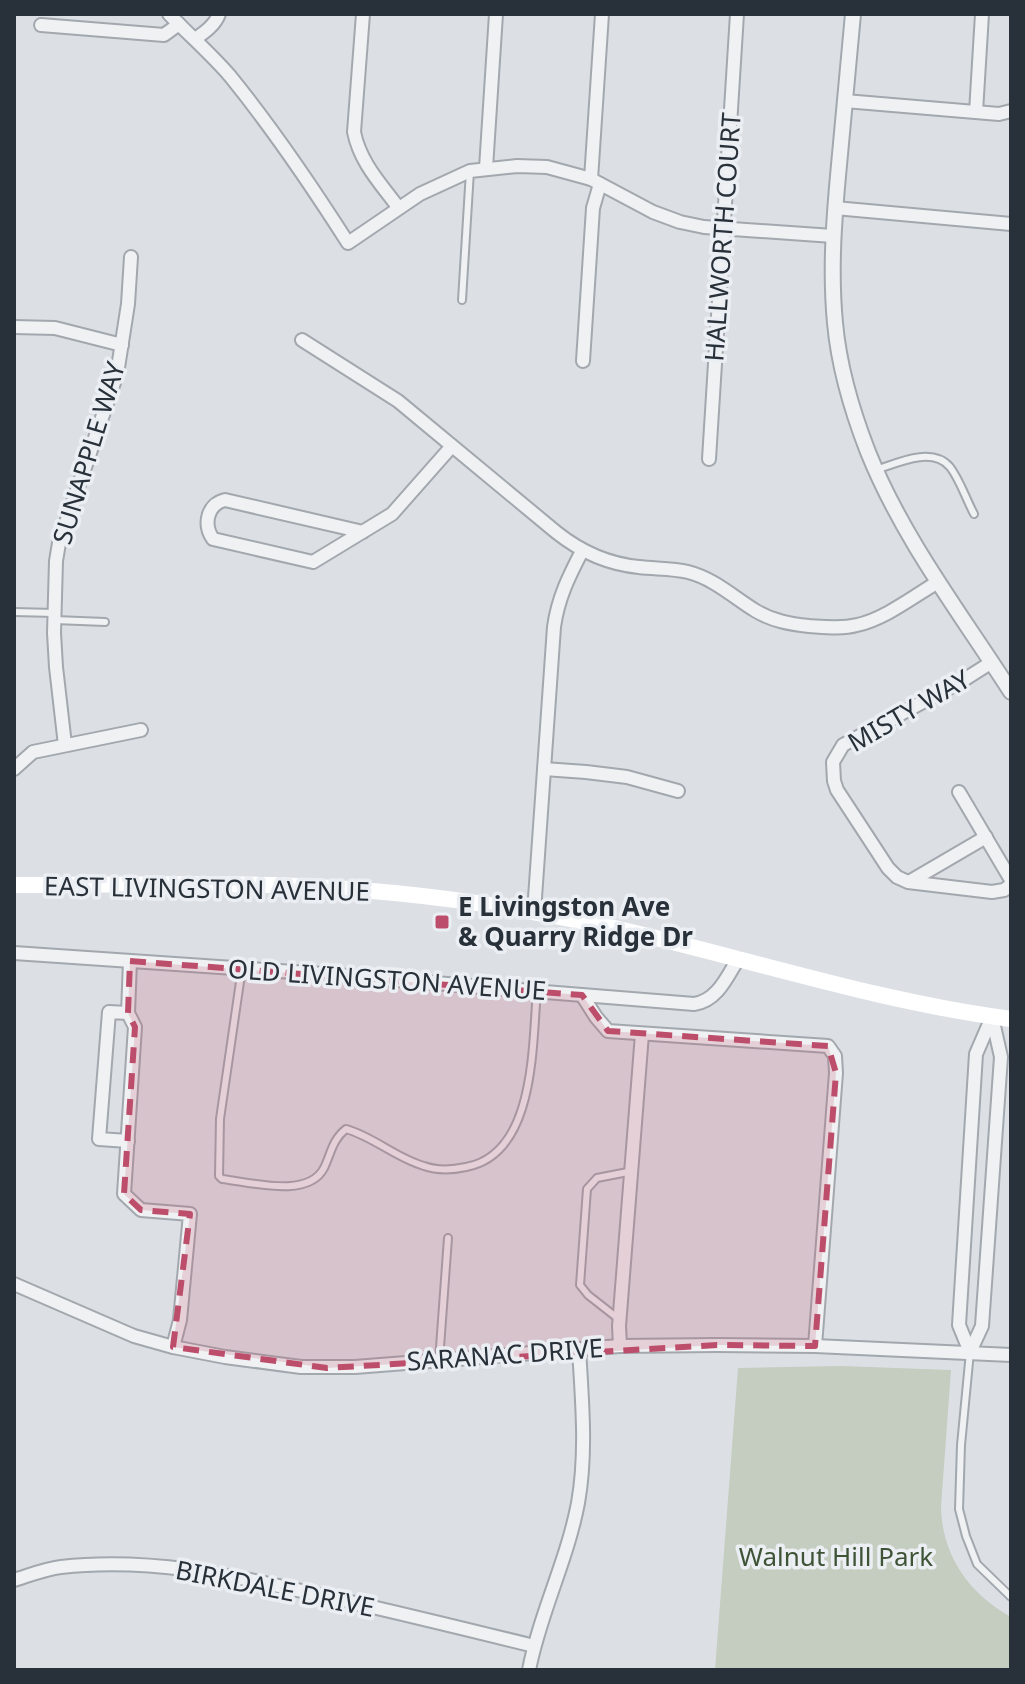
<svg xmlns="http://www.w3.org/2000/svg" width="1025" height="1684" font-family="'Noto Sans',sans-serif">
<rect width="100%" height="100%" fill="#dce0e5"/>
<path fill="#c4cdbf" d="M841,1366L951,1370L941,1507C942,1555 969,1594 1011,1617V1670H715L738,1368Z"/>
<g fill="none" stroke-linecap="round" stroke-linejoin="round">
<defs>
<g id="service">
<polyline points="462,300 470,171"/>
<path d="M876,470C897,463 932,446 950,467C960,480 966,499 974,514"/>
<polyline points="14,612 55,613"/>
<polyline points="55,620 105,622"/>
<path d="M242,968L220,1119L219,1176L222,1179C250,1182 308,1199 324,1168C331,1154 332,1140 346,1129C374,1137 396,1158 424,1166C438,1171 452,1170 466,1167C536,1154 532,1045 537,991"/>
<polyline points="620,1320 588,1295 580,1285 587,1189 597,1178 633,1171"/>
<polyline points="970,1352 961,1445 959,1509 966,1536 977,1564 1011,1597"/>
<polyline points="439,1361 448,1238"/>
</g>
<g id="minor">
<path d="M169,14C189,35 211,54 230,76C273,129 311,185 348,243L420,194L470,171L517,166L547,167L591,179L653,212L680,222L704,227L833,236"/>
<path d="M363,14L354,132C360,162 380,183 398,207"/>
<polyline points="41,25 164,35 179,24"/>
<path d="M195,39C205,32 215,25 219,14"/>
<polyline points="845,101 999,114 1011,111"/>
<polyline points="976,112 982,14"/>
<polyline points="486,168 496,14"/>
<polyline points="591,179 602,14"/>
<polyline points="835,208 1011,224"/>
<polyline points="14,327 55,328 122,345"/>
<path d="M302,340L398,401L556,532C581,552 607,564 639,567C655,569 672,568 688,572C715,579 733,597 756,611C773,621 790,624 809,626C825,627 842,629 857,625C885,619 914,596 938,582"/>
<polyline points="583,361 593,208 600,184"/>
<polyline points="709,459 737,14"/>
<path d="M363,532L225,500C207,504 203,525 213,539L313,562L392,514L452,446"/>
<polyline points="992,662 962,681 843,745 833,762 834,781 837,790 888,868 897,877 908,882 992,892 1004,890 1011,885"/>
<polyline points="65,745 56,667 54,633 56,561 59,543 117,374 128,304 131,257"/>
<polyline points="14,769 33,752 141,730"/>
<polyline points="544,769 586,772 627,777 678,791"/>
<polyline points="959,792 1011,880"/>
<polyline points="909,882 986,837"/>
<path d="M534,912L554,627C558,598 569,576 582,551"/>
<path d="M14,953L323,974L694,1004C717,1001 727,977 738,959"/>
<polyline points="130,961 128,1013 135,1027 124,1194 141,1210 190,1214 180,1320 173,1347"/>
<polyline points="582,995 596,1017 608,1031 828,1046 835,1056 836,1073 815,1346"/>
<polyline points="128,1141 99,1139 109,1012 128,1013"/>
<polyline points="14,1284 134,1336 173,1347 225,1357 301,1367 355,1367 620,1346 717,1345 815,1346 1011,1355"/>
<polyline points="620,1346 619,1326 642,1034"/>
<polyline points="970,1352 959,1325 976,1054 992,1017"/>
<polyline points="970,1352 982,1326 1001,1057 992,1017"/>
<path d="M14,1580C30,1575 45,1569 61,1567C146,1557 232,1575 315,1594C388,1610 461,1628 534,1646"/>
<path d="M529,1670C540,1613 567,1561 578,1503C587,1452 582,1401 579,1349"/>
</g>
<path id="tertiary" d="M853,14C848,64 844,115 839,165C834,218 830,270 835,323C839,367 852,411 868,452C903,539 961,614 1011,692"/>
</defs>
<use href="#service" stroke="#a2a8ae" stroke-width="10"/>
<use href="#minor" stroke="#a2a8ae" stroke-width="16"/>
<use href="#tertiary" stroke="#a2a8ae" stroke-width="18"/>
<use href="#service" stroke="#eff1f3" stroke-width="6"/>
<use href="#minor" stroke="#eff1f3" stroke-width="12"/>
<use href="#tertiary" stroke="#eff1f3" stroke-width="14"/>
<path stroke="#fff" stroke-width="16" d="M14,885C101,885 188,883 274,885C361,888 448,897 533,912C694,939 849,998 1011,1019"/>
</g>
<path fill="#bd4e6b" fill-opacity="0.2" stroke="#bd4e6b" stroke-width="6" stroke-dasharray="16 10" stroke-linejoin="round" d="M130,961L582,995L608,1031L828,1046L836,1073L815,1346L717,1345L327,1368L173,1347L190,1214L141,1210L124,1194L135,1027L128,1013Z"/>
<rect fill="#bd4e6b" stroke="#ebeff3" stroke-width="3" x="434" y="914" width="16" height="16" rx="4"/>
<g text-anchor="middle" stroke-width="7" stroke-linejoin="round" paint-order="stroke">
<g font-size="26" fill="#283039" stroke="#ebeff3">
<text transform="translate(723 237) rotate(-86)" y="9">HALLWORTH COURT</text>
<text transform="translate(89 453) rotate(-73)" y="9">SUNAPPLE WAY</text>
<text transform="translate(909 711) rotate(-30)" y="9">MISTY WAY</text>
<text transform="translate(207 889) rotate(1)" y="9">EAST LIVINGSTON AVENUE</text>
<text transform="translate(387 980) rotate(4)" y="9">OLD LIVINGSTON AVENUE</text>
<text transform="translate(505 1355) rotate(-4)" y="9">SARANAC DRIVE</text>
<text transform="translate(275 1589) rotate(11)" y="9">BIRKDALE DRIVE</text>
</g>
<g font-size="26" font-weight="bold" fill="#283039" stroke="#ebeff3" text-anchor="start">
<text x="458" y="916">E Livingston Ave<tspan x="458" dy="30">&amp; Quarry Ridge Dr</tspan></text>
</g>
<g font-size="26" fill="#3f5337" stroke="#ebeff3">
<text x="836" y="1566">Walnut Hill Park</text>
</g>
</g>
<rect width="1025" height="1684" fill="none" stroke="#283039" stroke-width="32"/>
</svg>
